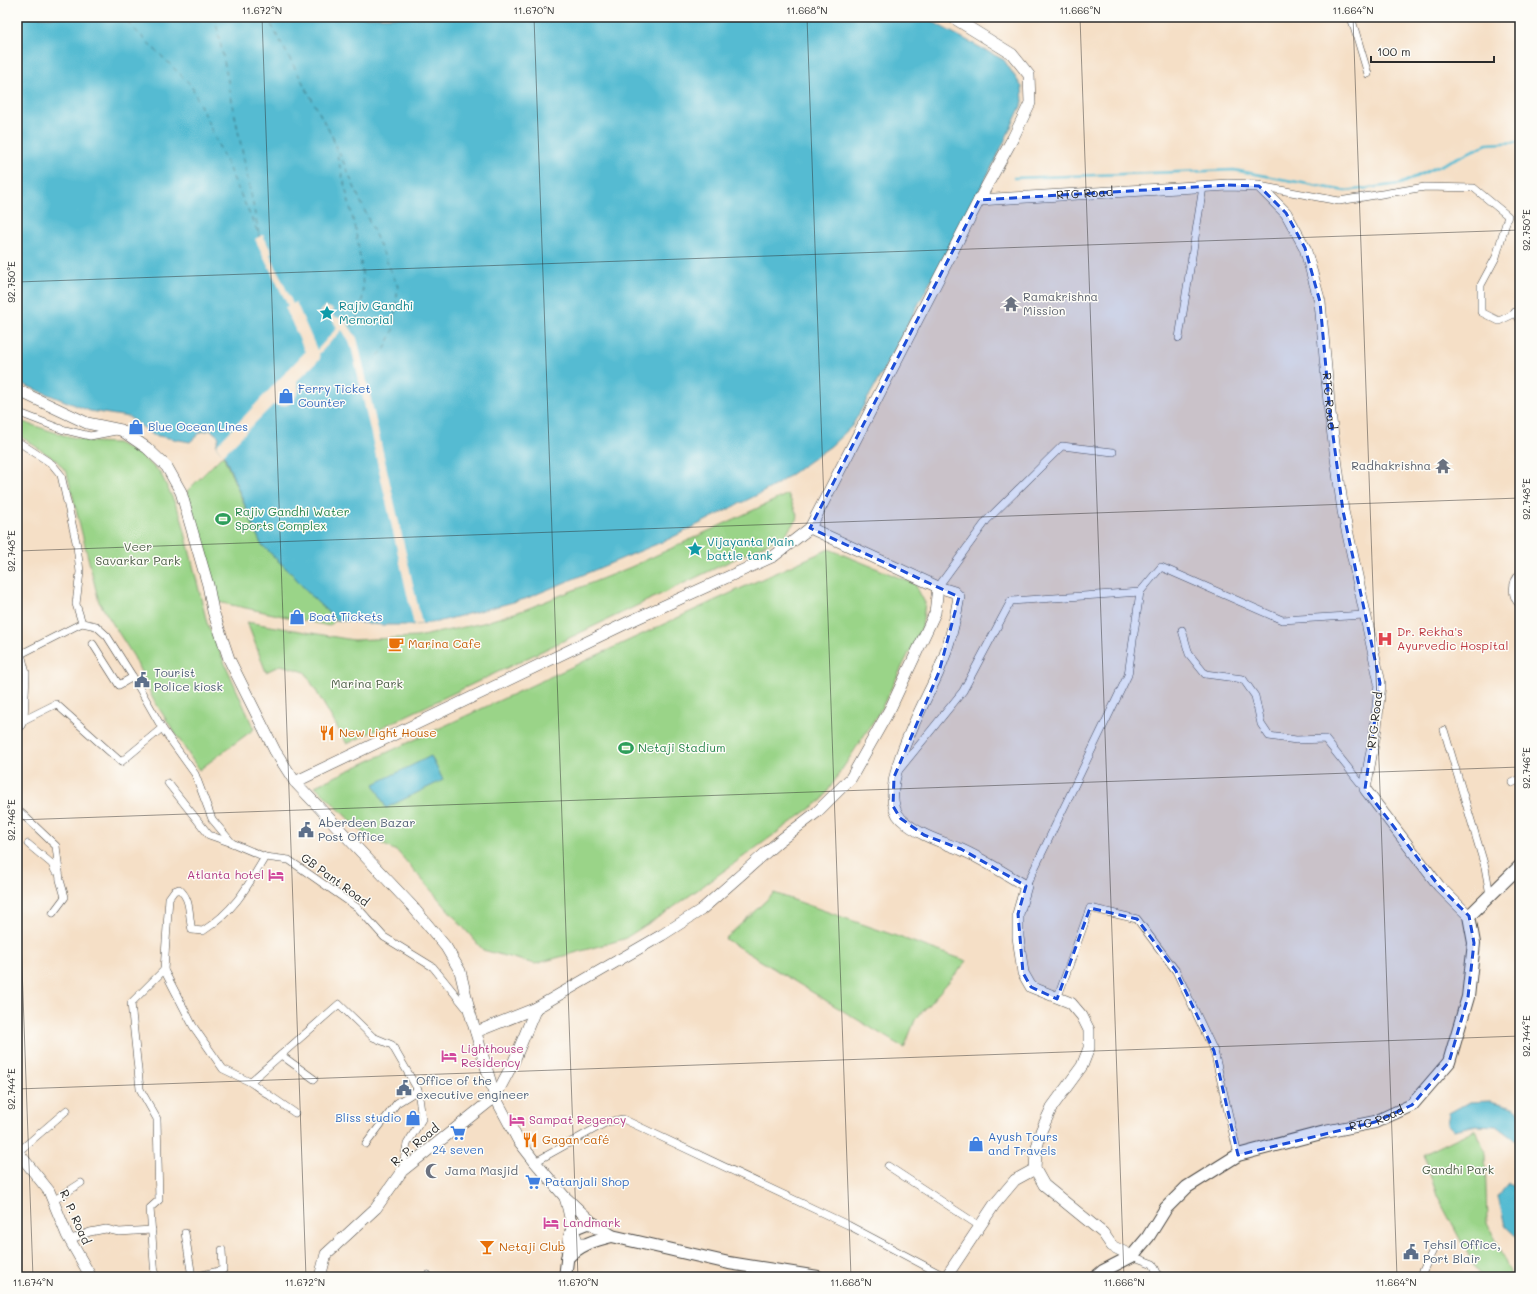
<svg xmlns="http://www.w3.org/2000/svg" width="1537" height="1294" font-family="Mali,sans-serif">
<rect width="100%" height="100%" fill="#fdfcf7"/>
<filter id="ink" filterUnits="userSpaceOnUse"><feTurbulence type="fractalNoise" baseFrequency=".025" numOctaves="2"/><feDisplacementMap in="SourceGraphic" scale="8" xChannelSelector="R" yChannelSelector="G"/><feConvolveMatrix kernelMatrix="1 2 1 2 8 2 1 2 1" color-interpolation-filters="sRGB"/></filter>
<filter id="wash" filterUnits="userSpaceOnUse"><feTurbulence type="fractalNoise" baseFrequency=".012" numOctaves="4" result="noise"/><feDisplacementMap in="SourceGraphic" scale="16" xChannelSelector="R" yChannelSelector="G"/><feGaussianBlur stdDeviation="0.9" result="paint"/><feColorMatrix in="noise" values="0 0 0 0 0 0 0 0 0 0 0 0 0 0 0 0 0 1.4 0 .05"/><feComposite in="paint" operator="in"/></filter>
<g filter="url(#wash)">
<rect width="100%" height="100%" fill="#f5dfc6"/>
<g fill="#9ad488" stroke="#62805a">
<polygon points="17,420 63,435 95,442 117,443 137,453 160,472 181,516 207,623 254,729 199,770 153,699 134,657 99,602 67,473 57,461 17,434"/>
<polygon points="223,455 261,544 293,575 311,596 336,620 329,626 218,602 187,491"/>
<polygon points="788,494 798,517 785,535 347,744 305,672 281,665 266,672 247,622 353,640 417,637 483,623 524,610 631,567"/>
<polygon points="829,549 915,584 925,603 922,627 880,711 822,800 671,909 624,939 535,964 483,950 398,852 365,835 315,786 746,586"/>
<polygon points="774,893 967,961 915,1020 904,1048 725,939"/>
<polygon points="1476,1129 1485,1152 1487,1222 1510,1272 1510,1277 1482,1277 1478,1273 1437,1196 1424,1154"/>
</g>
<g fill="#54bbd2" stroke="#40737e">
<polygon points="17,17 927,17 940,26 1004,60 1022,87 1023,102 995,161 876,384 852,426 831,446 776,485 761,493 669,539 525,599 437,622 414,625 382,625 336,620 311,596 293,575 261,544 224,455 216,446 219,437 211,430 201,432 190,442 153,435 129,417 90,411 17,382"/>
<polygon points="431,756 443,780 386,808 374,784"/>
<polygon points="1490,1101 1514,1107 1520,1112 1520,1144 1496,1126 1477,1125 1453,1130 1447,1124 1449,1113 1469,1102"/>
<polygon points="1508,1184 1520,1188 1520,1240 1505,1226 1498,1196"/>
</g>
<polygon fill="#f5dfc6" points="263,235 272,253 270,254 293,304 296,302 317,350 337,328 332,319 326,320 321,316 320,311 325,306 333,309 333,317 341,318 346,322 357,338 422,624 414,625 352,350 349,341 342,330 319,354 320,359 297,381 299,390 294,400 289,404 282,406 273,405 223,455 216,446 305,352 285,307 288,306 255,239"/>
<g fill="none" stroke-linecap="round" stroke-linejoin="round">
<polyline stroke="#54bbd2" stroke-width="2.5" points="1014,178 1234,170 1345,191 1400,184 1487,144 1520,142"/>
<g stroke="#395d65" stroke-width="1" stroke-dasharray="5 4" stroke-linecap="butt">
<polyline points="122,17 191,85 260,237"/>
<polyline points="215,17 259,234"/>
<polyline points="267,17 332,136 398,287 393,331 385,349 375,359"/>
<path d="M333,138C342,179 372,274 360,312C358,317 353,323 351,328"/>
</g>
</g>
</g>
<g filter="url(#ink)">
<g fill="none" stroke-linecap="round" stroke-linejoin="round">
<defs>
<g id="street">
<polyline points="1351,17 1368,74"/>
<polyline points="1259,186 1339,201 1425,187 1474,188 1508,216 1496,257 1481,285 1481,312 1499,321 1520,311"/>
<polyline points="1515,312 1520,320"/>
<polyline points="1179,338 1203,187"/>
<polyline points="17,412 61,429 90,436 116,431"/>
<polyline points="17,441 52,464 61,475 77,546 80,572 76,604 82,623 17,656"/>
<path d="M1520,574C1511,582 1511,597 1520,605"/>
<polyline points="938,587 987,520 1062,446 1113,452"/>
<polyline points="82,623 96,626 107,636 133,677 162,728 195,774 212,819 232,843 265,857 289,860 358,908 384,937 433,967 467,1009"/>
<polyline points="1182,630 1189,654 1205,674 1243,679 1255,696 1261,724 1269,736 1296,740 1325,739 1365,789"/>
<polyline points="93,644 119,685 133,677"/>
<polyline points="24,720 56,704 121,762 162,728"/>
<polyline points="1444,730 1485,867 1490,895"/>
<polyline points="17,733 24,720 26,673 21,654"/>
<polyline points="899,770 963,691 1011,601 1140,592 1161,567 1282,620 1364,615"/>
<polyline points="168,783 209,835 232,843"/>
<polyline points="1512,783 1520,779"/>
<polyline points="17,809 56,846 60,880 65,897 53,913"/>
<polyline points="28,844 52,864 55,871"/>
<polyline points="1026,886 1128,675 1140,592"/>
<polyline points="164,970 193,1026 223,1069 250,1082 339,1004 373,1037 392,1045 418,1090 422,1119 407,1144 402,1171"/>
<polyline points="1057,999 1090,908 1137,919 1176,971 1214,1051 1238,1155"/>
<polyline points="281,1055 314,1079"/>
<polyline points="250,1082 295,1113"/>
<polyline points="366,1144 397,1103 418,1090"/>
<polyline points="18,1152 67,1110"/>
<polyline points="535,1162 607,1122 623,1119 848,1225 946,1277"/>
<polyline points="888,1166 981,1227"/>
<polyline points="53,1201 81,1183"/>
<polyline points="185,1233 192,1277"/>
<polyline points="69,1240 90,1232 106,1229 119,1232 152,1230"/>
<polyline points="1132,1256 1153,1264 1159,1277"/>
<polyline points="428,1275 429,1277"/>
<path d="M155,1277L150,1208L159,1200L157,1119L140,1089L131,1003L164,970L169,898L174,891L179,889C192,900 188,915 192,930L203,931C235,910 246,889 265,857"/>
<polyline points="194,1277 223,1270 222,1250"/>
<polyline points="1420,1277 1434,1248"/>
</g>
<g id="secondary">
<path id="s1" d="M979,200L1228,185L1259,186L1286,213L1305,248L1320,302L1330,413L1343,511L1380,683L1376,728L1365,789L1439,886L1469,916"/>
<polyline points="17,390 87,423 121,430 147,448 167,467 181,492 208,585 213,611 229,659 275,751 295,782 412,906 446,947 460,971 470,1013 495,1097 518,1140 535,1162 564,1196 594,1224 596,1228"/>
<path d="M938,587L954,592L959,597C955,622 948,649 938,673C925,703 873,791 901,819C918,835 939,841 960,849C983,859 1005,874 1026,886L1018,914V937L1023,973L1031,987L1071,1003L1082,1016L1089,1030V1048L1082,1066L1052,1107L1041,1131L1036,1152L1035,1169L1015,1180L994,1205L946,1277"/>
<polyline points="295,782 633,620 774,556 810,528 979,200 1013,138 1030,103 1029,75 1012,54 952,17"/>
<polyline points="476,1032 536,1008 662,935 701,910 778,842 817,812 851,778 891,707 935,613 938,587 810,528"/>
<polyline points="17,1151 49,1191 67,1235 91,1277"/>
<polyline points="1035,1169 1044,1185 1103,1233 1112,1246 1132,1256"/>
<path d="M565,1198C570,1212 571,1232 579,1244H584"/>
<polyline points="320,1277 326,1254 376,1208 402,1171 495,1097 514,1061 536,1008"/>
</g>
<g id="primary">
<path d="M567,1258C580,1245 594,1240 612,1236"/>
<polyline points="565,1277 570,1237 572,1229 587,1223 594,1224 612,1236 729,1263 818,1277"/>
<path id="s2" d="M1096,1277L1103,1271L1132,1256L1148,1237L1166,1208L1187,1187L1238,1155L1325,1132L1375,1122L1412,1105L1449,1062L1468,997L1474,943L1469,916L1520,866"/>
</g>
</defs>
<use href="#street" stroke="#494642" stroke-width="8"/>
<use href="#secondary" stroke="#494642" stroke-width="12"/>
<use href="#primary" stroke="#494642" stroke-width="14"/>
<use href="#street" stroke="#fff" stroke-width="7"/>
<use href="#secondary" stroke="#fff" stroke-width="11"/>
<use href="#primary" stroke="#fff" stroke-width="12"/>
</g>
</g>
<path fill="#1d4ed8" fill-opacity="0.2" stroke="#1d4ed8" stroke-width="3" stroke-dasharray="8 5" stroke-linejoin="round" d="M1228,185L1259,186L1286,213L1305,248L1320,302L1330,413L1343,511L1380,683L1365,789L1439,886L1469,916L1474,943L1468,997L1449,1062L1412,1105L1375,1122L1238,1155L1214,1051L1176,971L1137,919L1090,908L1057,999L1031,987L1023,973L1018,914L1026,886L961,849L924,835L900,818L893,806L894,777L939,672L959,597L810,528L979,200Z"/>
<path fill="none" stroke="#2b2b2b" stroke-width="1" stroke-opacity="0.45" d="M262,17L306,1277M534,17L578,1277M807,17L851,1277M1080,17L1124,1277M1353,17L1397,1277M17,282L1520,230M17,551L1520,498M17,820L1520,767M17,826L33,1277M17,1089L1520,1036"/>
<defs>
<symbol id="temple-bare" viewBox="-9 -9 18 18"><path d="M0-6L5-2H3V0L6.5 2.5H4V6H1.5V3h-3V6H-4V2.5H-6.5L-3 0V-2H-5Z" fill="#6b7280" stroke="#fdfcf7" stroke-width="2.5" paint-order="stroke"/></symbol>
<symbol id="sight-bare" viewBox="-9 -9 18 18"><path d="M0-6L1.8-2.2L6-1.7L2.9 1.2L3.7 5.4L0 3.3L-3.7 5.4L-2.9 1.2L-6-1.7L-1.8-2.2Z" fill="#0f9aa8" stroke="#fdfcf7" stroke-width="2.5" paint-order="stroke"/></symbol>
<symbol id="shop-bare" viewBox="-9 -9 18 18"><path d="M-5-2.5h2.3a2.7 3.5 0 0 1 5.4 0H5L5.5 6h-11ZM-1.5-2.5h3a1.5 2.3 0 0 0-3 0Z" fill="#3f7fe0" stroke="#fdfcf7" stroke-width="2.5" paint-order="stroke"/></symbol>
<symbol id="stadium-bare" viewBox="-9 -9 18 18"><path d="M0-5a6.5 5 0 1 0 0 10a6.5 5 0 1 0 0-10ZM-3.5-1.8h7v3.6h-7Z" fill="#2e9e5b" stroke="#fdfcf7" stroke-width="2.5" paint-order="stroke"/></symbol>
<symbol id="hospital-bare" viewBox="-9 -9 18 18"><path d="M-5-5h3v3.5h4V-5h3V5h-3V1.5h-4V5h-3Z" fill="#e0444e" stroke="#fdfcf7" stroke-width="2.5" paint-order="stroke"/></symbol>
<symbol id="cafe-bare" viewBox="-9 -9 18 18"><path d="M-5.5-4.5H6V0H3Q3 3.5 0 3.5H-2.5Q-5.5 3.5-5.5 0ZM3-3.2v2h1.7v-2ZM-6 4.5H4V6H-6Z" fill="#e8710a" stroke="#fdfcf7" stroke-width="2.5" paint-order="stroke"/></symbol>
<symbol id="civic-bare" viewBox="-9 -9 18 18"><path d="M-.6-6.5H3V-4.5H.6V-3L4-1V1h2V6H-6V1h2V-1L-.6-3ZM-1.2 2.5V6h2.4V2.5Z" fill="#5c6f8a" stroke="#fdfcf7" stroke-width="2.5" paint-order="stroke"/></symbol>
<symbol id="restaurant-bare" viewBox="-9 -9 18 18"><path d="M-5-6h1v4h1v-4h1v4h1v-4h1v5L-1.5 .5V6h-2V.5L-5-1ZM5-6V6H3V1.5H1.5Q1.5-4 5-6Z" fill="#e8710a" stroke="#fdfcf7" stroke-width="2.5" paint-order="stroke"/></symbol>
<symbol id="hotel-bare" viewBox="-9 -9 18 18"><path d="M-6-4.5h1.5V1H6V5H4.5V3h-9V5H-6ZM-4 0a1.8 1.8 0 1 1 3.6 0ZM.5 0V-2.5h3Q6-2.5 6 0Z" fill="#d1479c" stroke="#fdfcf7" stroke-width="2.5" paint-order="stroke"/></symbol>
<symbol id="supermarket-bare" viewBox="-9 -9 18 18"><path d="M-6-5.5h2.5l.6 2H6L4.5 2H-2.5L-4.4-4H-6ZM-1.5 3.2a1.3 1.3 0 1 0 .1 0ZM3 3.2a1.3 1.3 0 1 0 .1 0Z" fill="#3f7fe0" stroke="#fdfcf7" stroke-width="2.5" paint-order="stroke"/></symbol>
<symbol id="mosque-bare" viewBox="-9 -9 18 18"><path d="M3.5-4.9A6 6 0 1 0 3.5 4.9A5 5 0 1 1 3.5-4.9Z" fill="#6b7280" stroke="#fdfcf7" stroke-width="2.5" paint-order="stroke"/></symbol>
<symbol id="bar-bare" viewBox="-9 -9 18 18"><path d="M-6-5H6L.8 .8V4.5H3.5V6h-7V4.5H-.8V.8Z" fill="#e8710a" stroke="#fdfcf7" stroke-width="2.5" paint-order="stroke"/></symbol>
</defs>
<g fill-rule="evenodd">
<use href="#temple-bare" x="1000" y="293" width="22" height="22"/>
<use href="#sight-bare" x="316" y="302" width="22" height="22"/>
<use href="#shop-bare" x="275" y="385" width="22" height="22"/>
<use href="#shop-bare" x="125" y="416" width="22" height="22"/>
<use href="#temple-bare" x="1432" y="455" width="22" height="22"/>
<use href="#stadium-bare" x="212" y="508" width="22" height="22"/>
<use href="#sight-bare" x="684" y="538" width="22" height="22"/>
<use href="#shop-bare" x="286" y="606" width="22" height="22"/>
<use href="#hospital-bare" x="1374" y="628" width="22" height="22"/>
<use href="#cafe-bare" x="385" y="633" width="22" height="22"/>
<use href="#civic-bare" x="131" y="669" width="22" height="22"/>
<use href="#restaurant-bare" x="316" y="722" width="22" height="22"/>
<use href="#stadium-bare" x="615" y="737" width="22" height="22"/>
<use href="#civic-bare" x="295" y="819" width="22" height="22"/>
<use href="#hotel-bare" x="265" y="864" width="22" height="22"/>
<use href="#hotel-bare" x="438" y="1045" width="22" height="22"/>
<use href="#civic-bare" x="393" y="1077" width="22" height="22"/>
<use href="#shop-bare" x="402" y="1107" width="22" height="22"/>
<use href="#hotel-bare" x="506" y="1109" width="22" height="22"/>
<use href="#supermarket-bare" x="447" y="1122" width="22" height="22"/>
<use href="#restaurant-bare" x="519" y="1129" width="22" height="22"/>
<use href="#shop-bare" x="965" y="1133" width="22" height="22"/>
<use href="#mosque-bare" x="422" y="1160" width="22" height="22"/>
<use href="#supermarket-bare" x="522" y="1171" width="22" height="22"/>
<use href="#hotel-bare" x="540" y="1212" width="22" height="22"/>
<use href="#bar-bare" x="476" y="1236" width="22" height="22"/>
<use href="#civic-bare" x="1400" y="1241" width="22" height="22"/>
</g>
<g text-anchor="middle" stroke-width="3" stroke-linejoin="round" paint-order="stroke">
<g font-size="12" fill="#2b2b2b" stroke="#fdfcf7">
<text dy="4" stroke="none"><textPath href="#s1" startOffset="106">RTG Road</textPath></text>
<text dy="4" stroke="none"><textPath href="#s1" startOffset="514">RTG Road</textPath></text>
<text transform="translate(1375 720) rotate(-83)" y="4">RTG Road</text>
<text transform="translate(335 880) rotate(36)" y="4">GB Pant Road</text>
<text dy="4" stroke="none"><textPath href="#s2" startOffset="334">RTG Road</textPath></text>
<text transform="translate(415 1145) rotate(-40)" y="4">R. P. Road</text>
<text transform="translate(75 1217) rotate(66)" y="4">R. P. Road</text>
</g>
<g font-size="12" fill="#5b616d" stroke="#fdfcf7" text-anchor="start">
<text x="1023" y="301">Ramakrishna<tspan x="1023" dy="14">Mission</tspan></text>
<text x="1431" y="470" text-anchor="end">Radhakrishna</text>
<text x="445" y="1175">Jama Masjid</text>
</g>
<g font-size="12" fill="#0d838f" stroke="#fdfcf7" text-anchor="start">
<text x="339" y="310">Rajiv Gandhi<tspan x="339" dy="14">Memorial</tspan></text>
<text x="707" y="546">Vijayanta Main<tspan x="707" dy="14">battle tank</tspan></text>
</g>
<g font-size="12" fill="#366cbe" stroke="#fdfcf7" text-anchor="start">
<text x="298" y="393">Ferry Ticket<tspan x="298" dy="14">Counter</tspan></text>
<text x="148" y="431">Blue Ocean Lines</text>
<text x="309" y="621">Boat Tickets</text>
<text x="401" y="1122" text-anchor="end">Bliss studio</text>
<text x="988" y="1141">Ayush Tours<tspan x="988" dy="14">and Travels</tspan></text>
<text x="458" y="1154" text-anchor="middle">24 seven</text>
<text x="545" y="1186">Patanjali Shop</text>
</g>
<g font-size="12" fill="#27864d" stroke="#fdfcf7" text-anchor="start">
<text x="235" y="516">Rajiv Gandhi Water<tspan x="235" dy="14">Sports Complex</tspan></text>
<text x="638" y="752">Netaji Stadium</text>
</g>
<g font-size="12" fill="#4c5e47" stroke="#fdfcf7">
<text x="138" y="551">Veer<tspan x="138" dy="14">Savarkar Park</tspan></text>
<text x="367" y="688">Marina Park</text>
<text x="1458" y="1174">Gandhi Park</text>
</g>
<g font-size="12" fill="#be3a42" stroke="#fdfcf7" text-anchor="start">
<text x="1397" y="636">Dr. Rekha's<tspan x="1397" dy="14">Ayurvedic Hospital</tspan></text>
</g>
<g font-size="12" fill="#c56008" stroke="#fdfcf7" text-anchor="start">
<text x="408" y="648">Marina Cafe</text>
<text x="339" y="737">New Light House</text>
<text x="542" y="1144">Gagan café</text>
<text x="499" y="1251">Netaji Club</text>
</g>
<g font-size="12" fill="#4e5e75" stroke="#fdfcf7" text-anchor="start">
<text x="154" y="677">Tourist<tspan x="154" dy="14">Police kiosk</tspan></text>
<text x="318" y="827">Aberdeen Bazar<tspan x="318" dy="14">Post Office</tspan></text>
<text x="416" y="1085">Office of the<tspan x="416" dy="14">executive engineer</tspan></text>
<text x="1423" y="1249">Tehsil Office,<tspan x="1423" dy="14">Port Blair</tspan></text>
</g>
<g font-size="12" fill="#b23c85" stroke="#fdfcf7" text-anchor="start">
<text x="264" y="879" text-anchor="end">Atlanta hotel</text>
<text x="461" y="1053">Lighthouse<tspan x="461" dy="14">Residency</tspan></text>
<text x="529" y="1124">Sampat Regency</text>
<text x="563" y="1227">Landmark</text>
</g>
</g>
<rect width="1537" height="1294" fill="none" stroke="#fdfcf7" stroke-width="44"/>
<path d="M1371 56v6h123v-6" fill="none" stroke="#2b2b2b" stroke-width="2"/>
<text x="1377" y="56" font-size="12" fill="#2b2b2b" stroke="#fdfcf7" stroke-width="3" paint-order="stroke">100 m</text>
<rect x="22" y="22" width="1493" height="1250" fill="none" stroke="#2b2b2b" stroke-width="1.5"/>
<g font-size="10" text-anchor="middle" fill="#2b2b2b">
<text x="262" y="14">11.672°N</text>
<text x="534" y="14">11.670°N</text>
<text x="807" y="14">11.668°N</text>
<text x="1080" y="14">11.666°N</text>
<text x="1353" y="14">11.664°N</text>
<text transform="translate(1526 230) rotate(-90)" y="4">92.750°E</text>
<text transform="translate(11 282) rotate(-90)" y="4">92.750°E</text>
<text transform="translate(1526 499) rotate(-90)" y="4">92.748°E</text>
<text transform="translate(11 551) rotate(-90)" y="4">92.748°E</text>
<text transform="translate(1526 768) rotate(-90)" y="4">92.746°E</text>
<text transform="translate(11 820) rotate(-90)" y="4">92.746°E</text>
<text transform="translate(1526 1036) rotate(-90)" y="4">92.744°E</text>
<text transform="translate(11 1089) rotate(-90)" y="4">92.744°E</text>
<text x="33" y="1286">11.674°N</text>
<text x="305" y="1286">11.672°N</text>
<text x="578" y="1286">11.670°N</text>
<text x="851" y="1286">11.668°N</text>
<text x="1124" y="1286">11.666°N</text>
<text x="1396" y="1286">11.664°N</text>
</g>
</svg>
